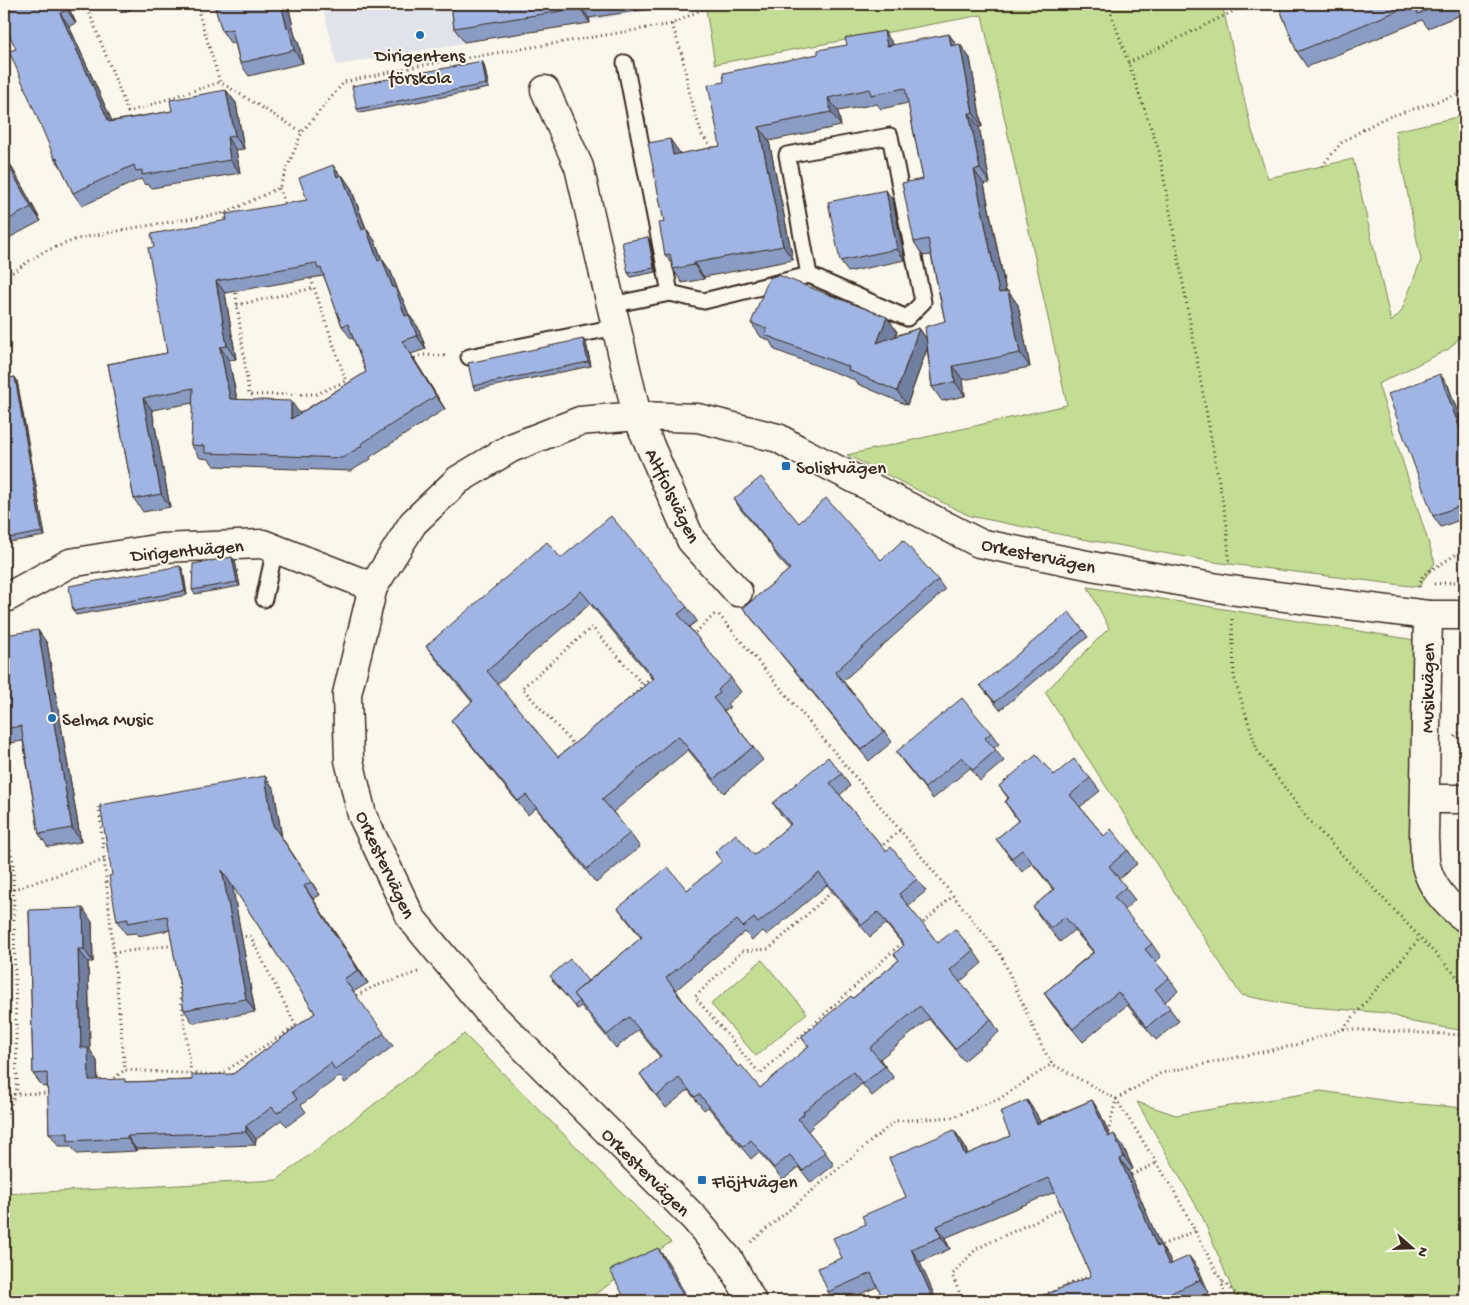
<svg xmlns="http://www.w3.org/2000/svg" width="1469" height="1305" font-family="'Gochi Hand',sans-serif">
<rect width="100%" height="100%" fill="#fbf7ec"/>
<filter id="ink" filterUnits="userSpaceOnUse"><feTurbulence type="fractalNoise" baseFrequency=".02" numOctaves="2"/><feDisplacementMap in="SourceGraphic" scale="10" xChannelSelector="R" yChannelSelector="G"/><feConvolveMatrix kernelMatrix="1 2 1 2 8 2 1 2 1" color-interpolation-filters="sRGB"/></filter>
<g filter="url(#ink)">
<polygon fill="#e0e3e9" points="322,4 687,4 337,65"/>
<g fill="#c3de94" stroke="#7f8459">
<polygon points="705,4 1222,4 1251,128 1268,178 1353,159 1391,322 1401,312 1421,260 1395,131 1457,117 1465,124 1465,332 1449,349 1378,384 1435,563 1419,587 1221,563 1088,540 970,516 847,455 1067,405 982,15 715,64"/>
<polygon points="1088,587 1427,642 1424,839 1465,918 1465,1031 1412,1022 1387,1013 1297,1006 1241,995 1045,692 1109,628"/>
<polygon points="762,960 807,1013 756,1056 711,1004"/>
<polygon points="464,1034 671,1242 585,1301 4,1301 4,1194 277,1180"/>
<polygon points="1321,1091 1396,1102 1465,1108 1465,1301 1237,1301 1202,1216 1137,1102 1176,1115"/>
</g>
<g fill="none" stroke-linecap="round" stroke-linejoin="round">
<defs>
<g id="service">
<polyline points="670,293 704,301 809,275 907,318 923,302 890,136 787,155 809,275"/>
<polyline points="611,305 670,293 625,63"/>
<polyline points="469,357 616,327"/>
<polyline points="264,599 275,549"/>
</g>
<g id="minor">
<polyline points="545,90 579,167 637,416 691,540 738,592"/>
<polyline points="4,599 70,563 161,548 263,544 373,587"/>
<path d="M1428,615L1424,839C1425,848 1424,858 1426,866C1432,889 1447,905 1465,918"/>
<polyline points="1425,799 1465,799"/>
<polyline points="752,1301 729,1260 695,1219 488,1011 411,918 362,815 349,760 347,694 373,587 413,523 458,480 511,448 580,421 637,416 698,418 778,438 797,449 979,543 1097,567 1230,590 1428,615 1465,615"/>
</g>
</defs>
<use href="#service" stroke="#3b2a1e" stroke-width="19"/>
<use href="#minor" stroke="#3b2a1e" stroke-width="31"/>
<g stroke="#3b2a1e" stroke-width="3" stroke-dasharray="1 4" stroke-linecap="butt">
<polyline points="86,4 128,112 220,82"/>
<polyline points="196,4 220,82 302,132"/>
<polyline points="1108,4 1159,151 1227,526 1229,562"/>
<polyline points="672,24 682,55 691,101 702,135 714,151"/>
<polyline points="1128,63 1248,4"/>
<polyline points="1322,166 1342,142 1382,119 1457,95 1465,88"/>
<polyline points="279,188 286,206"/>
<polyline points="225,213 226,225"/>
<polyline points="4,278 43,252 77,239 133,228 225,213 279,188 302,132 344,82 418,66 672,24 713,4"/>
<polyline points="235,288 249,395 317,394 346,381 310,276"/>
<polyline points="237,305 314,288"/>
<polyline points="410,360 422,355 448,356"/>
<polyline points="1434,584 1465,581"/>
<polyline points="1419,587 1423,575 1465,549"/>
<polyline points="719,615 900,830 1001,955 1042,1047 1052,1064 1116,1099 1172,1187 1222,1282 1225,1301"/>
<polyline points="1232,619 1234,677 1257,750 1307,818 1465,985"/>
<polyline points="692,636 717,612"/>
<polyline points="629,699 652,676"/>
<polyline points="1455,737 1465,727"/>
<polyline points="575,746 522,688 592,627 643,685"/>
<polyline points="99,807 125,1070 219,1075 296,1026 250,936 238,937"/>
<polyline points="4,820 13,862 17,1088 4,1122"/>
<polyline points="880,848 900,830"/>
<polyline points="835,889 769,949 742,951 695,997 760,1074 905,940"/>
<polyline points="4,894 14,889 104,860"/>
<polyline points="920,926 953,896"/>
<polyline points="113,953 175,945"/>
<polyline points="177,968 191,1073"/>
<polyline points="352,998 373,987 418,972"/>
<polyline points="1343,1029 1420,938"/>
<polyline points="110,1081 125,1070"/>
<polyline points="4,1098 15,1094 50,1093"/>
<polyline points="1108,1133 1116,1099 1161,1073 1296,1045 1343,1029 1465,1035"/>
<polyline points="1127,1177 1157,1163"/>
<polyline points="751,1242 895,1121 953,1117 999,1099 1052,1064"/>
<polyline points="1157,1247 1195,1231"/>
<polyline points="1223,1282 1244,1301"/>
<polyline points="963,1301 952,1275 976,1249 1065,1207"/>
<polyline points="1030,1301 1093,1274"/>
</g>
<use href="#service" stroke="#fbf7ec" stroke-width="15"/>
<use href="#minor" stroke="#fbf7ec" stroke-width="28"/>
</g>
<g fill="#8a9cc3" stroke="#3b2a1e" fill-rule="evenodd">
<polygon points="4,4 67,4 76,23 69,26 112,121 172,111 226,90 236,103 244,149 236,150 240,173 152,188 148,184 145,185 141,179 82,206 73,193 61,167 55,159 16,49"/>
<polygon points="114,4 146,4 121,13"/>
<polygon points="214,4 288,4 295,36 298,41 303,63 249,76 240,63 235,43 231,44 222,31"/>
<polygon points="451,4 675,4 675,5 589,18 590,23 464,42 454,28"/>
<polygon points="1278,4 1465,4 1465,13 1428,28 1422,20 1307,67 1297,52"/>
<polygon points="894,45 957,45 970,58 982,127 979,127 990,183 984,184 1006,291 1008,291 1018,305 1030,367 963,380 965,396 942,401 932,387 927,349 907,405 858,384 855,380 775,350 769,340 761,337 751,323 887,317 897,332 895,336 919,328 926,338 945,321 931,255 923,256 914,242 923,179 908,103 881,109 877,104 838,111 841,126 769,141 793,260 704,277 704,279 682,283 673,269 672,264 665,255 664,222 680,153 680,154 720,146"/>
<polygon points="482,61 484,65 489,88 360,113 357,109"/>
<polygon points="4,153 41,221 5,240 4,242"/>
<path d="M342,175L351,188L366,228L375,241L382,259L391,272L399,293L403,300L409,315L418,327L426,349L411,354L445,409L370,457L371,459L351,471L214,466L209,459L200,458L191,445L193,403L152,410L170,507L143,512L134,499L108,364L167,353L154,247L227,220L307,200ZM323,276L325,279L342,326L351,339L353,338L366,372L300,413L237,399L229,360L236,359L225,293Z"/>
<polygon points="893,201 905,260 848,272 840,261"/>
<polygon points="650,241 656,272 631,277 628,273"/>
<polygon points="583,339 586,343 591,366 475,390 473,386"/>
<polygon points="15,377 17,381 45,536 4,543 4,379"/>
<polygon points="1448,385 1465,433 1465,518 1441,527 1433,516"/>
<polygon points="734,499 799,523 881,560 938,580 945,590 843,681 884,731 892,742 869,761 751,618 743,608 789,570 778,558 771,547 772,547 741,510"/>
<polygon points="232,557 235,561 240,586 195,594 192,590"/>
<path d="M561,558L687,607L697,621L689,627L731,678L741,692L727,704L730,707L724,711L753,747L763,760L724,793L688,750L613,812L630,833L640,847L596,883L536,808L528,815L461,733L451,720L472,702L436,659L426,646ZM590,604L653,679L558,757L497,684Z"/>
<polygon points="180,566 183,570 187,595 76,615 73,611"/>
<polygon points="1083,630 1088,637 1000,710 980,685"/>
<polygon points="4,635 47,643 81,842 48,847 39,834 23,741 4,744"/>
<polygon points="991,733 999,744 994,748 1004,761 980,781 970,768 933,799 904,763 896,752"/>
<path d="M842,774L850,786L840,795L886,851L917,879L926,891L908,906L938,943L973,950L982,963L960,982L991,1019L999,1032L964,1061L929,1019L880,1059L894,1078L872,1096L862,1084L812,1125L813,1126L808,1131L825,1152L834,1165L811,1183L799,1167L783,1180L759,1152L751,1159L708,1107L704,1110L688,1090L666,1108L649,1087L640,1074L660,1057L638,1030L616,1048L581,1006L577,1009L552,980L588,981L641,938L627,920L618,908L687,890L722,862L715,852L754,855L790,825L781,815L773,803ZM827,885L870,937L886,924L904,946L894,954L899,960L853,998L801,1037L809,1047L760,1088L738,1067L686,1005L676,990L745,932L752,940L763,931L767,935Z"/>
<polygon points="1054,775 1090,778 1100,791 1080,807 1104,836 1128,850 1137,864 1119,879 1135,900 1124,910 1152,944 1161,957 1155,962 1169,978 1178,991 1165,1002 1179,1021 1156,1040 1127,1005 1083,1042 1053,1006 1044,993 1093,952 1074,930 1060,942 1042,920 1033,907 1053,890 1032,863 1022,872 1006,852 996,839 1018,821 1005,802 1008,798 999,786"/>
<polygon points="265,776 274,789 282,838 320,895 313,899 368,983 353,992 393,1046 345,1083 340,1076 301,1105 306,1112 287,1126 281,1120 256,1139 255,1145 136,1149 136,1151 77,1154 71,1146 59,1146 49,1133 48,1086 43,1087 33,1074 29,910 92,922 93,962 88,962 90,1050 97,1061 98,1080 127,1082 192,1080 233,1074 315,1013 232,885 255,1012 193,1023 184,1010 170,930 138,936 136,933 126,934 117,921 112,875"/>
<polygon points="1092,1100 1100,1113 1110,1136 1123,1146 1133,1169 1129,1171 1160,1245 1169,1258 1172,1264 1198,1268 1209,1293 1189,1301 1030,1301 1091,1276 1055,1192 945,1238 950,1249 920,1262 877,1287 844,1301 835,1301 828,1292 842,1258 866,1224 906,1197 954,1130 963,1143 968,1154 1010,1136 1036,1113 1040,1122"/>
</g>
<g fill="#707f9f" stroke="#3b2a1e">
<polygon points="64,4 67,4 76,23 67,10"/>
<polygon points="281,4 288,4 295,36 298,41 303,63 294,50 287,28"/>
<polygon points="579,4 589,18 590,23 580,8"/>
<polygon points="60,13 69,26 118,135 109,122"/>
<polygon points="884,31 894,45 887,46"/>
<polygon points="949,34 959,48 951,46"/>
<polygon points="960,44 970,58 982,127 973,113"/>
<polygon points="482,61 484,65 489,88 486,84"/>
<polygon points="226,90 236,103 244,149 235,136"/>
<polygon points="828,98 838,111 841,126 831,112"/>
<polygon points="969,113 979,127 990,183 980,169"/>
<polygon points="759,127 769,141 793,260 783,246"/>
<polygon points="227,137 236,150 240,173 230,160"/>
<polygon points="670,139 680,153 683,169 673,155"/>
<polygon points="4,153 41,221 31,207 4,157"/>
<polygon points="333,165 342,178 337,177"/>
<polygon points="974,170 984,184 1009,307 999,293"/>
<polygon points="342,175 351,188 371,243 362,230"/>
<polygon points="886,190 893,201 905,260 897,249"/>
<polygon points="366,228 375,241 387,274 378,261"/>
<polygon points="648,237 650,241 656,272 654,268"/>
<polygon points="382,259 391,272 399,293 403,300 409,315 418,327 426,349 417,336 405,316 393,288"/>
<polygon points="694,263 704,277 704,279 694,265"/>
<polygon points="216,281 225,293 236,359 227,346"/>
<polygon points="1008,291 1018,305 1030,367 1020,353"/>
<polygon points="887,317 897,332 887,357 877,343"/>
<polygon points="919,328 929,343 907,405 897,391"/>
<polygon points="583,339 586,343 591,366 588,362"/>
<polygon points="402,341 411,354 445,409 436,396"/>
<polygon points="220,347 229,360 239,411 230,399"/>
<polygon points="953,366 963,380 965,396 955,382"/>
<polygon points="1440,374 1448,385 1465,433 1465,443"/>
<polygon points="15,377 17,381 45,536 42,532"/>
<polygon points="143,398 152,410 170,507 161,494"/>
<polygon points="291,401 300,414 291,419"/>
<polygon points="232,557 235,561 240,586 237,582"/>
<polygon points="180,566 183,570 187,595 185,591"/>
<polygon points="38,630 47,643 81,842 72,828"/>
<polygon points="265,776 274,789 282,838 320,895 273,825"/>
<polygon points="222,870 232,883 255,1012 246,999"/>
<polygon points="304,886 313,899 368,983 358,970"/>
<polygon points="83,908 92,922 93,962 84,949"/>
<polygon points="78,949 88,962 90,1050 97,1061 98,1093 89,1080 81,1048"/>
<polygon points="1027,1100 1036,1113 1046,1136 1037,1124"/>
<polygon points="1092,1100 1100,1113 1116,1149 1108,1137"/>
<polygon points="246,1126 256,1139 255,1145 246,1132"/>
<polygon points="954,1130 963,1143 973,1168 965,1155"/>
<polygon points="1114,1134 1123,1146 1133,1169 1124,1157"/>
<polygon points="127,1136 136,1149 136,1151 127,1138"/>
<polygon points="1120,1159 1129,1171 1166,1259 1157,1247"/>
<polygon points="937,1226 945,1238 950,1249 941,1237"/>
<polygon points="1160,1245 1169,1258 1177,1277 1169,1265"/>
<polygon points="658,1248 668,1262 689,1301 686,1301"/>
<polygon points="911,1249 920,1262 937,1301 934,1301"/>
<polygon points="1189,1256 1198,1268 1209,1293 1200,1280"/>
</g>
<g fill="#a0b5e3" stroke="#3b2a1e" fill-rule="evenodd">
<polygon points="4,4 64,4 67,10 60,13 109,122 172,111 170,100 226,90 235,136 227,137 230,160 142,175 142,170 136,171 134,165 73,193 57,158 55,159 9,51 16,49 4,23"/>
<polygon points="214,4 281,4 287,28 289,28 294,50 240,63 232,29 222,31"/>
<polygon points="451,4 579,4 580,8 454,28"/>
<polygon points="1278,4 1443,4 1418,14 1414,4 1297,52"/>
<polygon points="884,31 887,46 949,34 951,46 960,44 973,113 969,113 980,169 974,170 999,293 1008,291 1020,353 953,366 955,382 932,387 925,327 945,321 928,239 914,242 902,183 923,179 905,88 871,95 870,89 828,98 831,112 759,127 783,246 694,263 694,265 673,269 670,254 665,255 659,223 664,222 648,143 670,139 673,155 720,146 708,85 724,82 723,73 818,54 818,50 847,45 845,38"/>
<polygon points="482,61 486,84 357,109 352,86"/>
<polygon points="4,157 31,207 4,222"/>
<path d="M333,165L337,177L342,175L362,230L366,228L378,261L382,259L393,288L395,287L405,316L409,315L417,336L402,341L436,396L361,444L362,446L342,458L205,453V446L191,445L193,388L143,398L161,494L134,499L108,364L167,353L148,248L154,247L151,234L227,220L226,214L307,200L299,178ZM316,263L318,269L321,268L342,326L348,324L366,372L291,419V401L230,399L220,347L227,346L216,281Z"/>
<polygon points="886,190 897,249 840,261 828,202"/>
<polygon points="648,237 654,268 628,273 622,242"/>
<polygon points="778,275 887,317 877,343 919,328 897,391 848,370 849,367 765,335 767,329 751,323 769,278"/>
<polygon points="583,339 588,362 473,386 468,363"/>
<polygon points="1440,374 1465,443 1465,504 1433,516 1388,394"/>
<polygon points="15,377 42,532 4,539 4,379"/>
<polygon points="761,477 799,523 826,498 881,560 903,540 938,580 835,672 884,731 861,750 743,608 790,569 771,547 772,546 734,499"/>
<path d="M611,516L687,607L678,614L731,678L718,690L720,693L713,698L753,747L714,779L678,736L602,799L630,833L587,869L526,795L518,801L451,720L473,701L426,646L547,542L561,558ZM581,591L654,678L558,757L487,671Z"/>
<polygon points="232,557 237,582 192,590 193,564"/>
<polygon points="180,566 185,591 73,611 69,586"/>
<polygon points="1069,612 1083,630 995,702 980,685"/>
<polygon points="38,630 72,828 39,834 21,726 4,729 4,635"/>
<polygon points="962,698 991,733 985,738 996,750 973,770 962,757 925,788 896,752"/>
<polygon points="1036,755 1054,775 1074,759 1090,778 1070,795 1104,836 1111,829 1128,850 1109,866 1126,887 1114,897 1152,944 1145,949 1169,978 1155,989 1170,1008 1147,1027 1118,992 1073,1029 1044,993 1094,952 1065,917 1051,928 1033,907 1054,889 1022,850 1012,858 996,839 1019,820 1005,802 1009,798 999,786"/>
<path d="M828,757L842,774L830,783L886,851L891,847L917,879L899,894L938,943L955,929L973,950L950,970L991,1019L955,1049L920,1006L870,1048L885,1066L863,1084L853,1072L803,1112L804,1114L798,1119L825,1152L803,1171L790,1155L774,1168L751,1140L743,1147L699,1094L695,1097L679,1078L657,1096L640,1074L661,1056L629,1017L607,1035L573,994L642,937L618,908L668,867L687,890L722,861L715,852L736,834L754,855L791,824L773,803ZM819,873L862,925L878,912L904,945L894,954L899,960L853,998L851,996L801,1037L809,1046L760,1088L741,1065L738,1067L677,994L678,993L666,978L737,920L743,927L754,918L758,923Z"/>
<polygon points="265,776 273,825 311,882 304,886 358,970 344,979 384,1033 335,1070 331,1063 292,1092 297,1099 277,1113 272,1107 246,1126 246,1132 127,1136 127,1138 68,1141 68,1133 49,1133 47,1073 33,1074 29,910 83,908 84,949 78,949 81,1048 88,1048 89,1080 125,1079 125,1082 192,1080 192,1075 233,1074 315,1013 222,870 246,999 184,1010 167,916 128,923 128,919 117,921 109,876 112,875 100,805"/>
<polygon points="570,959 588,981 573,994 579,1002 574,1006 550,976"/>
<polygon points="1027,1100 1037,1124 1092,1100 1108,1137 1114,1134 1124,1157 1120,1159 1157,1247 1160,1245 1169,1265 1189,1256 1200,1280 1171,1293 1175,1301 1030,1301 1091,1276 1049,1178 937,1226 941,1237 911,1249 934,1301 884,1301 871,1273 828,1292 818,1268 842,1258 833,1238 866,1224 862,1216 906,1197 889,1158 954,1130 965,1155 1010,1136 1000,1112"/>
<polygon points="658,1248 686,1301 626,1301 610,1270"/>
</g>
</g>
<g fill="#1f6fb2" stroke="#fbf7ec" stroke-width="2">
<circle cx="420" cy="35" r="5"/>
<rect x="781" y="461" width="10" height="10" rx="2.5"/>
<circle cx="52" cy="718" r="5"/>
<rect x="697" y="1175" width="10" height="10" rx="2.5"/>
</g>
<g text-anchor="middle" stroke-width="4" stroke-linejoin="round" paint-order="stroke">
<g font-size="19" fill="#3b2a1e" stroke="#fbf7ec" text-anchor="start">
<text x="420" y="61" text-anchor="middle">Dirigentens<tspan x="420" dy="22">förskola</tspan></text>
<text x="796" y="473">Solistvägen</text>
<text x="62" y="725">Selma Music</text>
<text x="712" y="1187">Flöjtvägen</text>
</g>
<g font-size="19" fill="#3b2a1e" stroke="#fbf7ec">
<text transform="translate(674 495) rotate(64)" y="7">Altfiolsvägen</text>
<text transform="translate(187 549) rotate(-5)" y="7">Dirigentvägen</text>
<text transform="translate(1039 554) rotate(12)" y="7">Orkestervägen</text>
<text transform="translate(1426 688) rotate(-89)" y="7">Musikvägen</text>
<text transform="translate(387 864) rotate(65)" y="7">Orkestervägen</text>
<text transform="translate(647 1171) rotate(45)" y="7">Orkestervägen</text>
</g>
</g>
<rect width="1469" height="1305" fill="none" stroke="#fbf7ec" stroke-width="20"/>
<rect x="10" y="10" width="1449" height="1285" fill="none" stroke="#3b2a1e" stroke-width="2" filter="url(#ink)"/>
<g transform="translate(1412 1248) rotate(110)" stroke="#fbf7ec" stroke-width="4" paint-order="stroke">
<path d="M0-4L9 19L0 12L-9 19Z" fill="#3b2a1e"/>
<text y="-8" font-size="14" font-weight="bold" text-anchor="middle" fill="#3b2a1e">N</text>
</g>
</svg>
